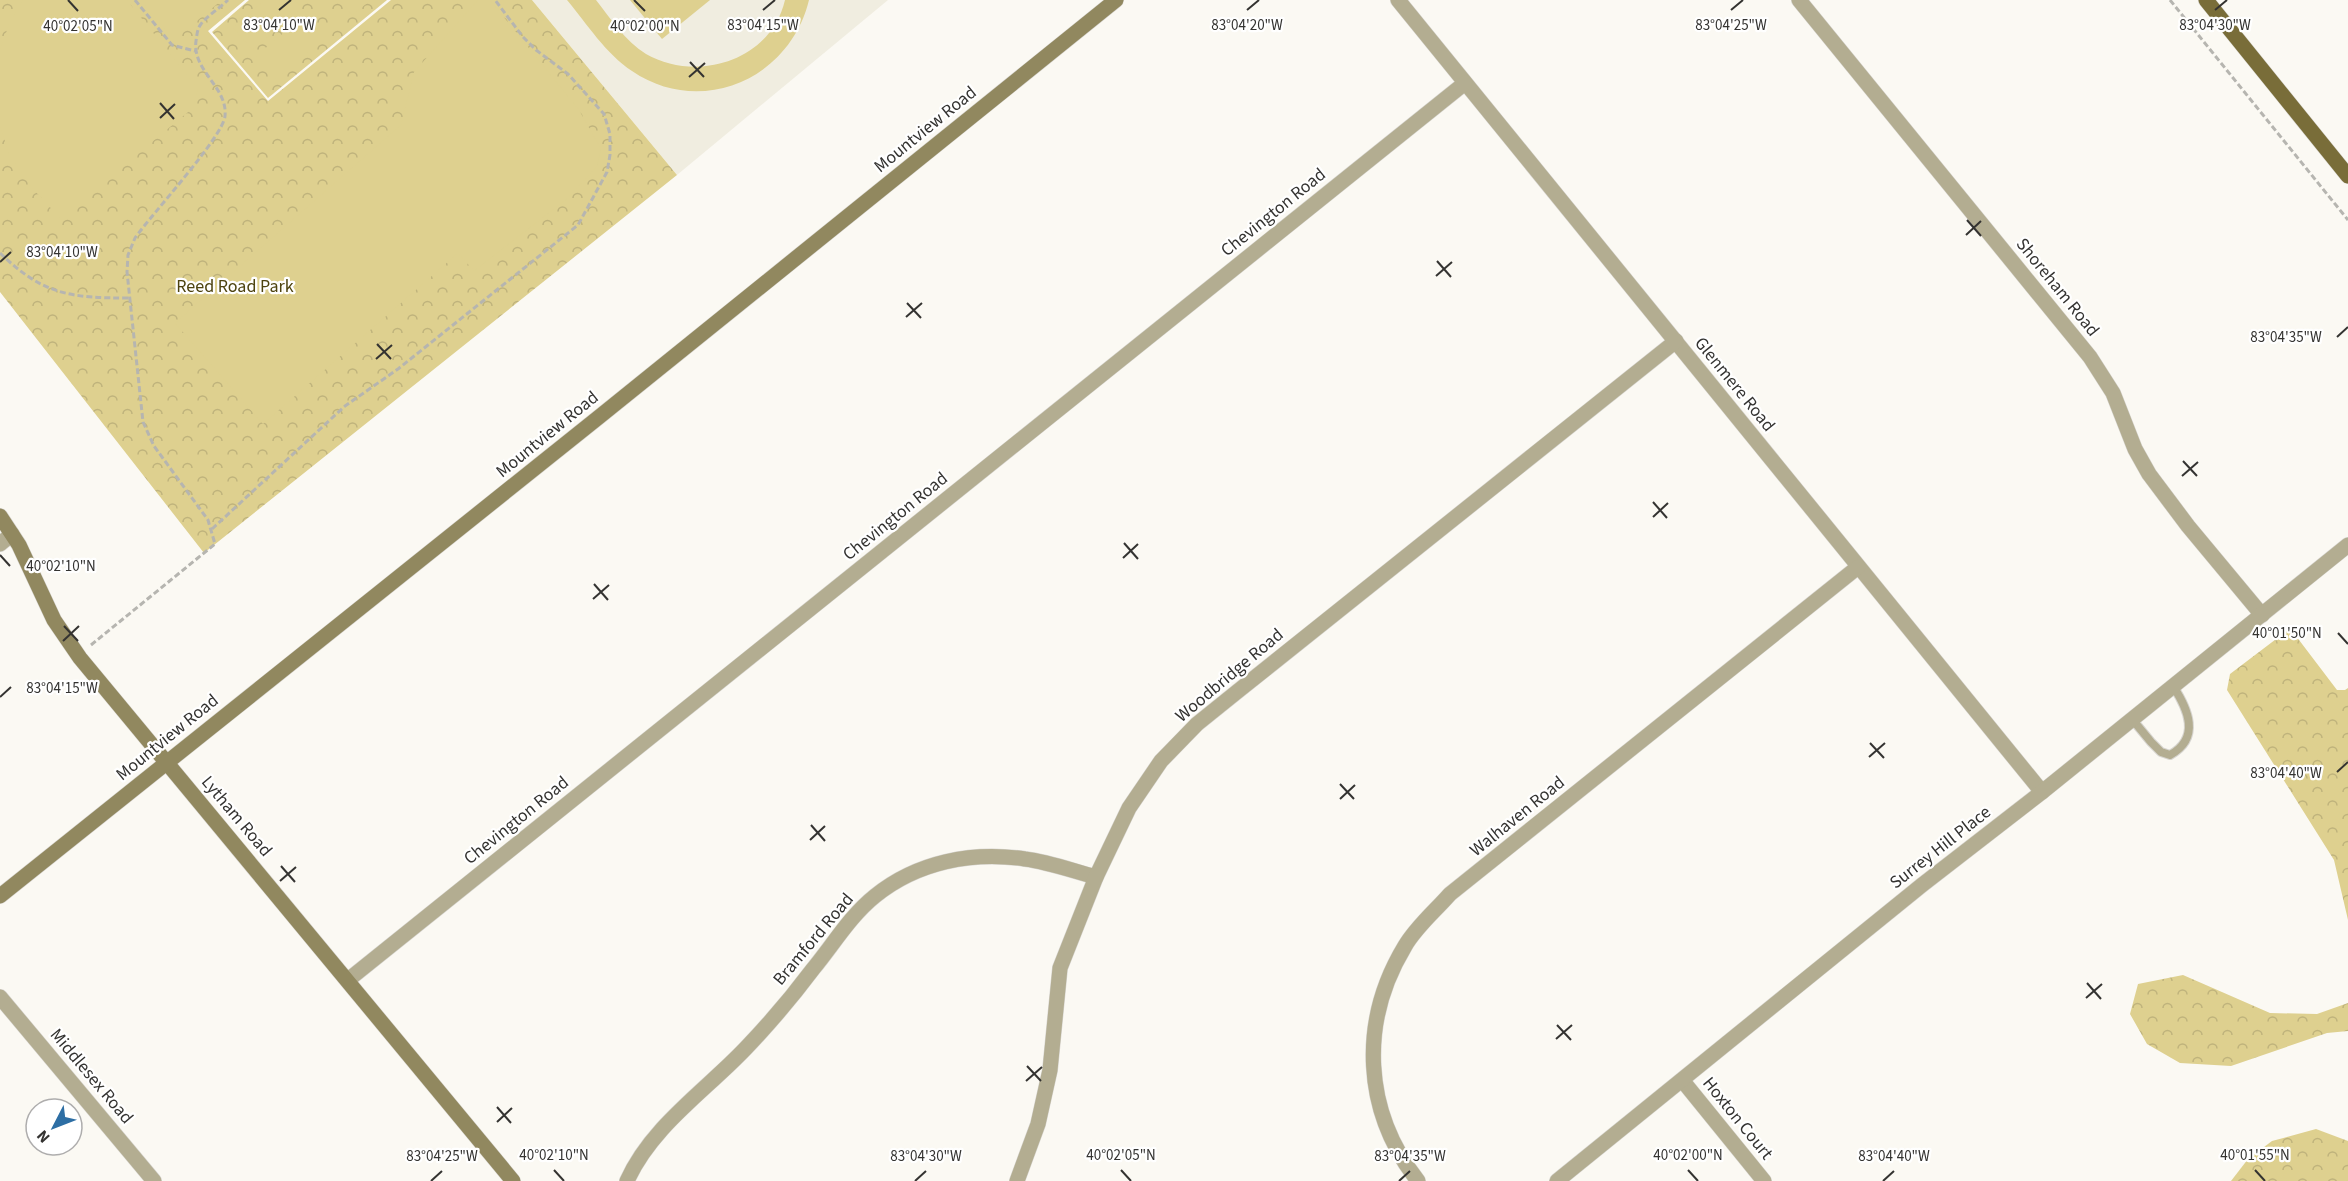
<svg xmlns="http://www.w3.org/2000/svg" width="2348" height="1181" font-family="'Source Sans 3',sans-serif">
<defs>
<pattern id="forest-crowns" width="20" height="18" patternUnits="userSpaceOnUse" patternTransform="scale(1.5)"><rect width="20" height="18" fill="#ded08f"/><path d="M2 6a3 3 0 1 1 6 0M12 15a3 3 0 1 1 6 0" fill="none" stroke="#bfb37c"/></pattern>
</defs>
<rect width="100%" height="100%" fill="#fbf9f3"/>
<polygon fill="#f0ede0" points="532,0 888,0 677,175"/>
<g fill="url(#forest-crowns)">
<polygon points="0,0 245,0 208,31 268,101 391,0 532,0 677,175 204,553 0,292"/>
<polygon points="249,0 387,0 268,98 212,32"/>
<polygon points="2288,630 2296,636 2337,690 2345,690 2348,688 2348,920 2334,860 2227,690 2230,674"/>
<polygon points="2183,975 2270,1013 2317,1014 2348,1003 2348,1031 2327,1033 2231,1066 2180,1063 2147,1044 2130,1014 2138,984"/>
<polygon points="2316,1129 2348,1141 2348,1181 2231,1181 2248,1159 2272,1141"/>
</g>
<g fill="#ded08f">
<polygon points="23,0 127,0 198,89 193,108 60,218 33,189 9,154 0,125 0,51 9,24"/>
<polygon points="141,0 222,0 174,40"/>
<polygon points="265,0 295,0 302,8 252,50 233,27"/>
<polygon points="340,0 371,0 352,15"/>
<polygon points="478,0 490,0 579,110 601,149 597,166 568,198 474,271 458,253 263,424 175,323 401,125 414,72"/>
<path d="M567,0H596C611,19 625,41 646,54C697,83 771,61 785,0H809C790,79 701,118 632,71C606,54 587,24 567,0Z"/>
<polygon points="630,0 710,0 662,39"/>
<polygon points="306,14 326,37 276,79 256,56"/>
</g>
<g fill="none" stroke-linecap="round" stroke-linejoin="round">
<defs>
<path id="lane" d="M2132,719L2151,742L2161,752L2170,755C2201,738 2188,709 2173,686"/>
<g id="street">
<polyline points="1398,0 2042,792"/>
<polyline points="1799,0 2090,357 2113,393 2135,449 2149,474 2188,526 2262,615"/>
<polyline points="0,544 12,534"/>
<polyline points="348,980 1465,83"/>
<polyline points="0,997 154,1181"/>
<polyline points="1682,1080 1764,1181"/>
<path d="M627,1181C651,1127 705,1091 745,1049C769,1024 792,997 813,969C833,945 850,916 875,896C917,862 972,851 1025,859C1049,862 1073,871 1096,877"/>
<polyline points="1017,1181 1038,1124 1050,1070 1060,968 1096,877 1129,808 1161,761 1197,724 1238,691 1676,341"/>
<path d="M1418,1181C1363,1111 1359,1022 1405,946C1416,927 1435,911 1450,894L1858,567"/>
<polyline points="1557,1181 1922,885 2042,792 2348,545"/>
</g>
<g id="secondary">
<polyline points="0,516 19,545 54,620 80,658 513,1181"/>
<polyline points="0,896 599,417 1116,0"/>
</g>
<polyline id="primary" points="2206,0 2348,176"/>
</defs>
<use href="#lane" stroke="#d7d5d0" stroke-width="10"/>
<use href="#street" stroke="#d7d5d0" stroke-width="16"/>
<use href="#secondary" stroke="#d7d5d0" stroke-width="16"/>
<use href="#primary" stroke="#d7d5d0" stroke-width="16"/>
<g stroke="#b6b5b0" stroke-width="3" stroke-dasharray="6 3" stroke-linecap="butt">
<polyline points="135,0 172,45 195,51"/>
<polyline points="2170,0 2348,220"/>
<path d="M0,253C43,295 71,298 129,298"/>
<polyline points="212,529 345,406 398,369 578,225 607,172 610,155 610,134 604,114 568,74 536,50 523,37 495,0"/>
<path d="M91,645L215,544L208,520L154,446L143,422L127,272L128,255L135,238C151,215 223,137 225,116C228,87 192,71 196,41C197,35 197,29 201,24C208,15 220,8 228,0"/>
</g>
<use href="#lane" stroke="#b3ad91" stroke-width="8"/>
<use href="#street" stroke="#b3ad91" stroke-width="15"/>
<use href="#secondary" stroke="#91885f" stroke-width="15"/>
<use href="#primary" stroke="#796d39" stroke-width="15"/>
</g>
<path fill="none" stroke="#343331" stroke-width="2" d="M68,0L78,11M634,0L645,11M279,10L291,0M763,10L775,0M1247,10L1259,0M1731,10L1743,0M2215,10L2227,0M690,62L704,77M689,77L705,63M160,103L174,119M160,118L175,104M1967,220L1981,236M1966,235L1981,221M1437,261L1451,277M0,262L11,252M1436,276L1452,262M907,303L921,318M906,317L922,303M2337,337L2348,327M377,344L391,359M376,359L392,345M2183,461L2197,476M2182,476L2198,462M1653,502L1667,518M1653,517L1668,503M1124,543L1138,559M0,555L10,566M1123,558L1138,544M594,584L608,600M593,599L609,585M64,626L78,641M2338,633L2348,644M63,641L79,626M0,697L11,687M1870,743L1884,758M1869,757L1885,743M2337,772L2348,762M1340,784L1354,799M1340,799L1355,785M811,825L825,841M810,840L825,826M281,866L295,882M280,881L296,867M2087,983L2101,999M2086,998L2102,984M1557,1025L1571,1040M1556,1039L1572,1025M1027,1066L1041,1081M1026,1081L1042,1067M497,1107L511,1123M497,1122L512,1108M554,1170L564,1181M1121,1170L1131,1181M1688,1170L1698,1181M2255,1170L2265,1181M431,1181L442,1171M915,1181L926,1171M1399,1181L1410,1171M1883,1181L1894,1171"/>
<g text-anchor="middle" stroke-width="4.5" stroke-linejoin="round" paint-order="stroke">
<g font-size="18" fill="#343331" stroke="#fff">
<text transform="translate(925 129) rotate(-39)" y="6">Mountview Road</text>
<text transform="translate(1273 212) rotate(-39)" y="6">Chevington Road</text>
<text transform="translate(2058 287) rotate(51)" y="6">Shoreham Road</text>
<text transform="translate(1735 384) rotate(51)" y="6">Glenmere Road</text>
<text transform="translate(547 434) rotate(-39)" y="6">Mountview Road</text>
<text transform="translate(895 516) rotate(-39)" y="6">Chevington Road</text>
<text transform="translate(1229 675) rotate(-40)" y="6">Woodbridge Road</text>
<text transform="translate(167 737) rotate(-39)" y="6">Mountview Road</text>
<text transform="translate(237 816) rotate(50)" y="6">Lytham Road</text>
<text transform="translate(1517 816) rotate(-39)" y="6">Walhaven Road</text>
<text transform="translate(516 820) rotate(-39)" y="6">Chevington Road</text>
<text transform="translate(1940 847) rotate(-38)" y="6">Surrey Hill Place</text>
<text transform="translate(813 939) rotate(-50)" y="6">Bramford Road</text>
<text transform="translate(92 1076) rotate(50)" y="6">Middlesex Road</text>
<text transform="translate(1738 1118) rotate(51)" y="6">Hoxton Court</text>
</g>
<g font-size="18" fill="#4d430f" stroke="#fff">
<text x="235" y="292">Reed Road Park</text>
</g>
</g>
<g font-size="15" text-anchor="middle" fill="#343331" stroke="#fff" stroke-width="4.5" stroke-linejoin="round" paint-order="stroke">
<text x="279" y="30">83°04'10"W</text>
<text x="763" y="30">83°04'15"W</text>
<text x="1247" y="30">83°04'20"W</text>
<text x="1731" y="30">83°04'25"W</text>
<text x="2215" y="30">83°04'30"W</text>
<text x="78" y="31">40°02'05"N</text>
<text x="645" y="31">40°02'00"N</text>
<text x="62" y="257">83°04'10"W</text>
<text x="2286" y="342">83°04'35"W</text>
<text x="61" y="571">40°02'10"N</text>
<text x="2287" y="638">40°01'50"N</text>
<text x="62" y="693">83°04'15"W</text>
<text x="2286" y="778">83°04'40"W</text>
<text x="554" y="1160">40°02'10"N</text>
<text x="1121" y="1160">40°02'05"N</text>
<text x="1688" y="1160">40°02'00"N</text>
<text x="2255" y="1160">40°01'55"N</text>
<text x="442" y="1161">83°04'25"W</text>
<text x="926" y="1161">83°04'30"W</text>
<text x="1410" y="1161">83°04'35"W</text>
<text x="1894" y="1161">83°04'40"W</text>
</g>
<g transform="translate(54 1127) rotate(228)"><circle r="28" fill="#ffffff" stroke="#aeadad" stroke-width="1.5"/>
<path d="M0-4.5L10 22L0 15L-10 22Z" fill="#2d6ea4"/>
<text y="-9" font-size="16" font-weight="bold" text-anchor="middle" fill="#343331">N</text>
</g>
</svg>
